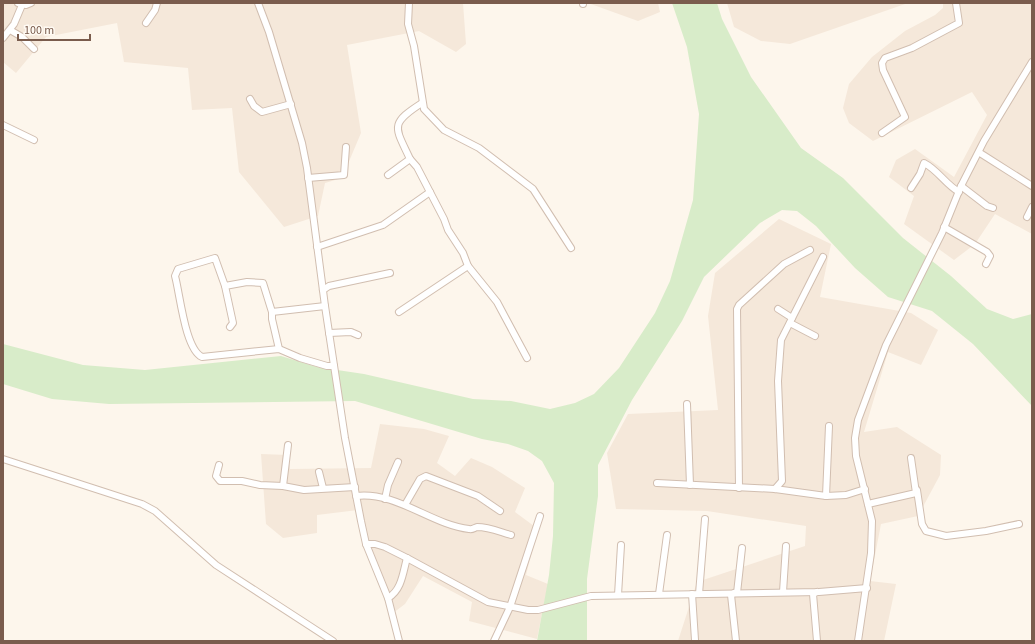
<svg xmlns="http://www.w3.org/2000/svg" width="1035" height="644" font-family="'Source Sans 3',sans-serif">
<rect width="100%" height="100%" fill="#fdf6ec"/>
<g fill="#f5e8da">
<polygon points="3,3 463,3 466,44 456,52 419,31 347,45 361,133 342,178 325,183 318,216 284,227 239,172 232,108 192,110 188,68 124,62 117,23 46,37 16,73 3,62"/>
<polygon points="588,3 658,3 660,12 638,21"/>
<polygon points="727,3 908,3 790,44 761,41 734,27"/>
<polygon points="943,3 1032,3 1032,234 995,214 975,244 954,260 904,224 914,196 889,177 896,160 915,149 954,177 987,115 972,92 873,141 849,123 843,108 849,84 872,57 905,31 935,15 943,8"/>
<polygon points="779,219 831,244 820,297 911,313 938,330 921,365 888,352 864,432 897,427 941,455 940,475 918,516 881,524 870,581 896,584 884,641 678,641 697,582 805,546 806,526 707,511 616,509 607,453 628,414 718,410 708,316 715,273"/>
<polygon points="380,424 424,429 449,436 437,463 455,476 471,458 492,467 525,488 515,512 538,529 526,575 548,584 537,639 469,621 472,602 423,576 405,604 393,613 358,510 317,515 317,533 283,538 266,524 261,454 288,455 290,469 371,468"/>
</g>
<polygon fill="#d8ecc9" points="672,3 717,3 722,19 751,77 801,148 843,178 903,238 951,276 987,309 1013,319 1032,314 1032,406 973,344 932,311 888,297 855,268 816,226 797,211 782,210 760,223 704,277 682,321 632,400 598,465 598,496 587,579 587,641 537,641 549,575 553,536 554,483 542,461 528,451 508,444 482,439 355,401 109,404 52,399 3,384 3,344 83,365 145,370 281,356 317,367 364,374 473,399 511,401 550,409 575,403 594,394 619,368 655,313 670,281 693,200 699,114 687,47"/>
<g fill="none" stroke-linecap="round" stroke-linejoin="round">
<defs>
<g id="minor">
<polyline points="18,3 26,5 31,3"/>
<polyline points="258,3 269,32 302,143 307,168 325,306 345,438 361,521 366,544 388,598 399,641"/>
<polyline points="409,3 408,24 414,46 424,109 444,130 479,148 533,189 571,248"/>
<polyline points="583,4 583,3"/>
<polyline points="146,23 155,10 157,3"/>
<polyline points="10,30 22,37 34,49"/>
<polyline points="3,38 14,24 22,5"/>
<polyline points="250,99 254,106 262,112 291,104"/>
<polyline points="3,125 34,140"/>
<polyline points="882,133 905,117 883,70 882,63 885,58 912,48 959,23 956,3"/>
<polyline points="980,153 1032,186"/>
<polyline points="410,159 417,167 444,219 448,230 463,253 468,266 497,302 527,358"/>
<path d="M388,175L410,159C395,127 389,124 422,103"/>
<polyline points="308,178 344,175 346,147"/>
<polyline points="961,186 987,206 993,208"/>
<path d="M911,188L920,174L924,163C938,170 945,184 959,192"/>
<polyline points="1027,217 1032,207"/>
<polyline points="944,227 987,252 990,256 986,264"/>
<polyline points="317,247 383,225 430,192"/>
<polyline points="225,286 233,323 230,327"/>
<polyline points="323,290 329,286 390,273"/>
<path d="M325,306L272,312L263,283L247,282L225,286L215,258L178,269L175,276C180,294 185,349 202,357L279,349L300,358L327,366H334"/>
<polyline points="778,309 792,318"/>
<polyline points="272,312 272,319 279,349"/>
<polyline points="399,312 468,266"/>
<polyline points="790,323 815,336"/>
<polyline points="329,333 351,332 358,335"/>
<polyline points="687,404 690,485"/>
<polyline points="3,459 142,504 155,511 216,565 333,641"/>
<polyline points="219,465 216,476 220,481 242,481 260,485 283,486 304,490 355,487"/>
<polyline points="319,472 323,488"/>
<polyline points="657,483 775,489 826,496 846,495 865,489"/>
<polyline points="283,486 288,445"/>
<polyline points="739,488 737,309 739,305 784,264 810,250"/>
<polyline points="775,489 782,481 778,381 781,340 823,257"/>
<polyline points="917,490 922,524 926,531 946,536 986,531 1019,524"/>
<path d="M356,496C396,491 432,525 469,529C472,530 474,528 477,527C489,527 500,532 511,535"/>
<polyline points="826,496 829,426"/>
<polyline points="385,499 388,485 398,462"/>
<polyline points="868,504 916,493 911,458"/>
<polyline points="405,505 420,479 426,476 478,496 500,511"/>
<polyline points="366,544 375,544 385,547 407,558 488,602 528,610 538,610 591,596 819,592 867,588"/>
<polyline points="783,592 786,546"/>
<polyline points="734,593 731,595 736,641"/>
<polyline points="737,593 742,548"/>
<polyline points="659,594 667,535"/>
<polyline points="692,594 695,640"/>
<polyline points="699,594 705,519"/>
<polyline points="618,595 621,545"/>
<path d="M388,598C402,590 403,572 407,558"/>
<polyline points="494,641 510,607 540,516"/>
<polyline points="817,641 813,594 817,592"/>
<polyline points="858,641 871,553 872,521 856,456 855,438 858,420 886,345 942,233 961,186 984,141 1032,62"/>
</g>
</defs>
<use href="#minor" stroke="#d1beb0" stroke-width="8"/>
<use href="#minor" stroke="#fff" stroke-width="6"/>
</g>
<rect width="1035" height="644" fill="none" stroke="#7a5c4d" stroke-width="8"/>
<path d="M18 34v6h72v-6" fill="none" stroke="#7a5c4d" stroke-width="2"/>
<text x="24" y="34" font-size="12" fill="#7a5c4d" stroke="#fffaf3" stroke-width="3" paint-order="stroke">100 m</text>
</svg>
